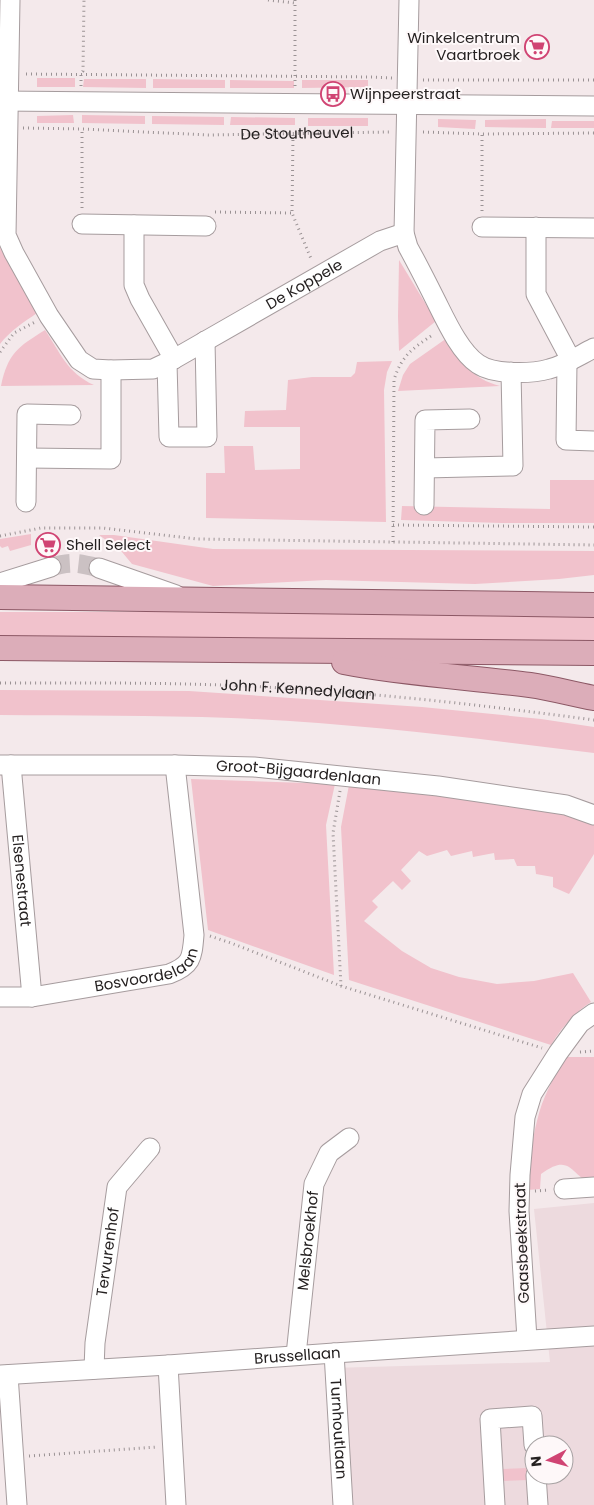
<svg xmlns="http://www.w3.org/2000/svg" width="594" height="1505" font-family="Poppins,sans-serif">
<rect width="100%" height="100%" fill="#f4e9eb"/>
<path fill="#eddade" fill-rule="evenodd" d="M594,1203V1505H342L331,1368L550,1362L534,1209ZM534,1445H564V1475H534Z"/>
<g fill="#f1c2cc">
<rect x="37" y="78" width="38" height="9"/>
<polygon points="84,79 146,79 146,88 83,87"/>
<polygon points="153,79 225,80 225,88 153,88"/>
<polygon points="230,80 294,81 294,88 230,88"/>
<polygon points="302,80 368,80 368,87 302,88"/>
<polygon points="73,115 74,123 37,123 37,116"/>
<polygon points="82,115 145,116 145,124 82,123"/>
<polygon points="152,116 224,117 224,125 152,124"/>
<polygon points="231,117 295,118 295,125 230,125"/>
<rect x="308" y="118" width="60" height="8"/>
<polygon points="438,119 476,120 475,129 438,127"/>
<polygon points="546,119 546,128 485,127 485,120"/>
<polygon points="552,121 594,121 594,128 551,128"/>
<path d="M0,247L37,313C24,322 10,331 0,344Z"/>
<polygon points="399,260 436,321 399,351 398,316"/>
<path d="M45,330C60,352 67,373 94,385L1,386C8,353 18,347 45,330Z"/>
<path d="M447,338C461,361 472,379 500,386L398,391L403,375L410,364Z"/>
<polygon points="392,361 387,372 384,390 386,522 206,518 206,473 225,473 224,446 253,446 255,470 300,469 300,427 244,427 245,411 286,410 288,380 312,377 351,377 355,373 357,362"/>
<polygon points="550,480 594,480 594,523 502,523 401,520 402,506 550,509"/>
<polygon points="31,534 31,545 10,551 8,546 2,548 0,546 0,539"/>
<polygon points="99,535 114,535 213,549 594,551 594,575 559,579 475,584 326,580 213,586 132,564 122,552"/>
<polygon points="0,612 177,612 594,617 594,642 0,637"/>
<path d="M0,690L189,691L422,707L541,719L594,727V753C474,738 353,723 231,718C154,715 77,716 0,715Z"/>
<polygon points="191,779 335,784 326,825 334,975 208,930"/>
<path d="M349,785L443,795L583,815L594,820V854L569,894L553,887V877L536,874L535,866H517L514,859L495,860L494,853L473,857L472,851L451,856L447,850L427,856L419,851L401,870L411,881L402,890L393,881L372,901L378,907L364,921L402,951L431,968L459,977L497,984L534,981L573,973L591,1002C575,1012 561,1028 551,1045L349,980L341,827Z"/>
<path d="M565,1057H594V1184C570,1177 572,1151 541,1174L540,1189L528,1190C530,1167 531,1143 537,1121C542,1098 554,1077 565,1057Z"/>
<polygon points="527,1468 528,1480 502,1481 502,1469"/>
</g>
<g fill="none" stroke-linecap="round" stroke-linejoin="round">
<path stroke="#cbc1c3" stroke-width="19" stroke-dasharray="19 9" stroke-linecap="butt" d="M51,567C72,561 79,563 99,568"/>
<defs>
<g id="minor">
<path id="s3" d="M10,0L6,235L14,253L49,316L79,360L93,369L111,370L153,369L174,359L380,241L404,233"/>
<path d="M409,0L404,233L408,247C418,265 427,283 436,301C446,321 460,352 478,364C494,375 531,374 549,369C565,365 580,355 594,348"/>
<polyline points="0,101 594,106"/>
<polyline points="82,224 206,226"/>
<polyline points="134,225 134,285 140,299 174,359"/>
<polyline points="482,227 594,228"/>
<polyline points="536,227 536,294 571,360"/>
<polyline points="567,362 566,440 594,441"/>
<polyline points="167,363 169,437 207,437 205,341"/>
<polyline points="27,458 111,459 111,370"/>
<polyline points="425,468 513,466 511,372"/>
<polyline points="26,502 27,414 71,415"/>
<polyline points="424,505 425,420 470,419"/>
<polyline points="99,568 176,595"/>
<polyline points="0,583 51,567"/>
<path id="s4" d="M0,765H175L254,767L438,786L566,805L594,815"/>
<path id="s5" d="M11,765L32,997"/>
<path id="s6" d="M0,997H32L169,974C192,965 192,958 194,935L175,765"/>
<polyline points="564,1189 594,1187"/>
<polyline points="527,1339 519,1211 520,1175 525,1117 532,1094 558,1053 580,1023 594,1013"/>
<path id="s7" d="M334,1353L343,1505"/>
<path id="s8" d="M296,1355L314,1184L329,1153L349,1138"/>
<polyline points="168,1365 176,1505"/>
<path id="s9" d="M94,1369L95,1343L117,1187L150,1148"/>
<path id="s10" d="M0,1375L168,1365L334,1353L594,1336"/>
<polyline points="8,1375 17,1505"/>
<polyline points="536,1475 538,1505"/>
<polyline points="495,1505 490,1419 532,1416 534,1445"/>
</g>
<g id="major">
<polyline points="0,597 594,605"/>
<polyline points="0,648 594,653"/>
<path d="M344,662C405,674 468,677 530,685C551,688 573,694 594,698"/>
</g>
</defs>
<use href="#minor" stroke="#a69c9e" stroke-width="21"/>
<use href="#major" stroke="#8c5865" stroke-width="26"/>
<g stroke="#9a9294" stroke-width="3" stroke-dasharray="1 4" stroke-linecap="butt">
<polyline points="268,0 295,3"/>
<polyline points="295,0 295,87"/>
<polyline points="26,74 372,77 392,78"/>
<polyline points="423,80 594,80"/>
<polyline points="81,86 81,73 83,71 84,0"/>
<path id="s1" d="M23,128L82,129L208,135L389,132"/>
<polyline points="423,132 482,134 594,133"/>
<polyline points="293,135 292,213 312,261"/>
<polyline points="82,208 82,129"/>
<polyline points="482,211 482,134"/>
<polyline points="215,212 292,213"/>
<polyline points="0,352 14,333 35,322"/>
<polyline points="393,525 594,527"/>
<polyline points="0,536 41,528 103,528 197,539 594,545"/>
<path d="M393,542L394,380C401,356 413,348 434,334"/>
<path id="s2" d="M0,683C94,683 187,682 281,688C386,694 490,706 594,720"/>
<polyline points="340,791 333,833 341,986"/>
<polyline points="210,936 231,943 341,986 542,1048"/>
<polyline points="580,1052 594,1051"/>
<polyline points="535,1191 549,1190"/>
<polyline points="29,1456 157,1447"/>
</g>
<use href="#minor" stroke="#fff" stroke-width="19"/>
<use href="#major" stroke="#dcadb9" stroke-width="24"/>
</g>
<defs>
<symbol id="supermarket-ring" viewBox="-11 -11 22 22"><circle r="9.5" fill="#fef8f9" stroke="#d04473" stroke-width="1.5"/><path d="M-6-5.5h2.5l.6 2H6L4.5 2H-2.5L-4.4-4H-6ZM-1.5 3.2a1.3 1.3 0 1 0 .1 0ZM3 3.2a1.3 1.3 0 1 0 .1 0Z" fill="#d04473"/></symbol>
<symbol id="bus-ring" viewBox="-11 -11 22 22"><circle r="9.5" fill="#fef8f9" stroke="#d04473" stroke-width="1.5"/><path d="M-5-6H5V4H4V6H2V4H-2V6H-4V4H-5ZM-3.5-4V0h7V-4ZM-3.5 1.2v1.5H-2V1.2ZM2 1.2v1.5H3.5V1.2Z" fill="#d04473"/></symbol>
</defs>
<g fill-rule="evenodd">
<use href="#supermarket-ring" x="523" y="33" width="28" height="28"/>
<use href="#bus-ring" x="319" y="80" width="28" height="28"/>
<use href="#supermarket-ring" x="34" y="531" width="28" height="28"/>
</g>
<g text-anchor="middle" stroke-width="4" stroke-linejoin="round" paint-order="stroke">
<g font-size="15" fill="#252121" stroke="#fef8f9" text-anchor="start">
<text x="520" y="43" text-anchor="end">Winkelcentrum<tspan x="520" dy="17">Vaartbroek</tspan></text>
<text x="350" y="99">Wijnpeerstraat</text>
<text x="66" y="550">Shell Select</text>
</g>
<g font-size="15" fill="#252121" stroke="#fef8f9">
<text dy="5" stroke="none"><textPath href="#s1" startOffset="274">De Stoutheuvel</textPath></text>
<text dy="5" stroke="none"><textPath href="#s3" startOffset="630">De Koppele</textPath></text>
<text dy="5" stroke="none"><textPath href="#s2" startOffset="298">John F. Kennedylaan</textPath></text>
<text dy="5" stroke="none"><textPath href="#s4" startOffset="299">Groot-Bijgaardenlaan</textPath></text>
<text dy="5" stroke="none"><textPath href="#s5" startOffset="116">Elsenestraat</textPath></text>
<text dy="5" stroke="none"><textPath href="#s6" startOffset="152">Bosvoordelaan</textPath></text>
<text dy="5" stroke="none"><textPath href="#s8" startOffset="115">Melsbroekhof</textPath></text>
<text transform="translate(522 1243) rotate(-92)" y="5">Gaasbeekstraat</text>
<text dy="5" stroke="none"><textPath href="#s9" startOffset="118">Tervurenhof</textPath></text>
<text dy="5" stroke="none"><textPath href="#s10" startOffset="298">Brussellaan</textPath></text>
<text dy="5" stroke="none"><textPath href="#s7" startOffset="76">Turnhoutlaan</textPath></text>
</g>
</g>
<g transform="translate(549 1460) rotate(264)"><circle r="24" fill="#fef8f9" stroke="#a7a2a3"/>
<path d="M0-4L9 19L0 12L-9 19Z" fill="#d04473"/>
<text y="-8" font-size="14" font-weight="bold" text-anchor="middle" fill="#252121">N</text>
</g>
</svg>
